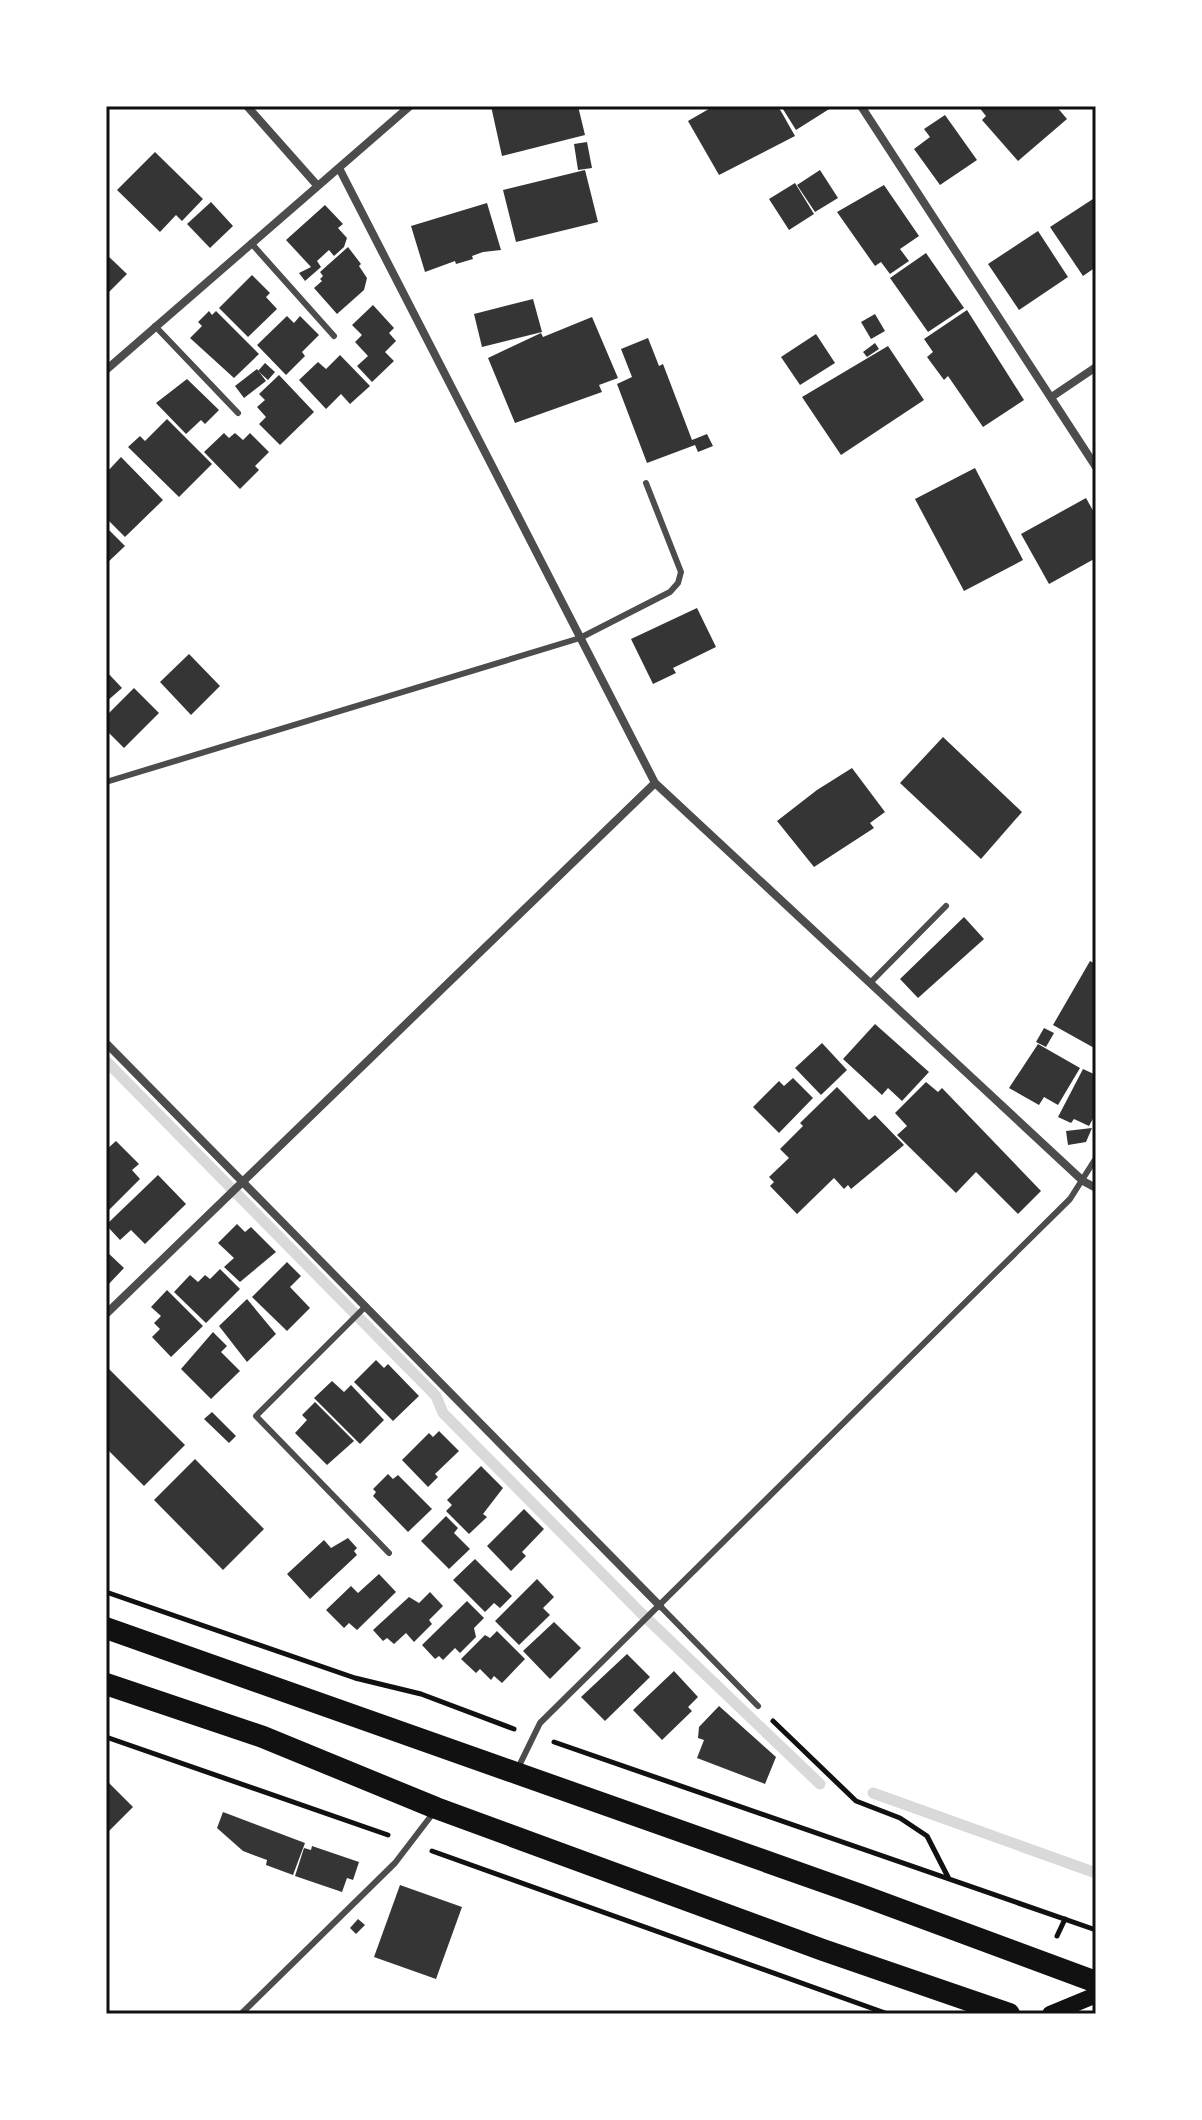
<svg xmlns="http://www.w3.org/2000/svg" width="1202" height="2120" font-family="'Public Sans',sans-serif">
<rect width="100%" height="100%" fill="#fff"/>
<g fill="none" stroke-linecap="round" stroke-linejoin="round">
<g stroke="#d9d9d9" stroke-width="11">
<polyline points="106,1061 436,1396 443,1413 640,1612 820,1784"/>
<polyline points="873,1793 1096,1873"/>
</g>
</g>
<g fill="#353535">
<polygon points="491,106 578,106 585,135 502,156"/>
<polygon points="714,106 778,106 795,136 719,175 688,121"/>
<polygon points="781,106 834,106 796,130"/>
<polygon points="978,106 1056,106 1067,119 1018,161 982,120 986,116"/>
<polygon points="945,115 977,160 940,185 914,149 930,137 924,129"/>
<polygon points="587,142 592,168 578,170 574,144"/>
<polygon points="155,152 203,199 182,221 176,215 160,232 117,190"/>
<polygon points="585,170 598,222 516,242 503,190"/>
<polygon points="820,170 838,198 815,212 797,185"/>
<polygon points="795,183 814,214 789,230 769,199"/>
<polygon points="884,185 919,236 900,249 909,261 890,274 881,262 875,266 837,212"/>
<polygon points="1096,197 1096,267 1083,276 1050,227"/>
<polygon points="211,202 233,226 210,248 187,224"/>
<polygon points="487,203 501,250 483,252 472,256 473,259 456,264 455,261 425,272 411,226"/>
<polygon points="325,205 343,224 338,228 347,238 344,247 334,256 329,250 317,261 321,267 305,281 299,273 311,267 286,240"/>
<polygon points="1038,231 1068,277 1019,310 988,264"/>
<polygon points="348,247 361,264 359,266 367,278 364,290 337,314 314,288 322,281 320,279 323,276 320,272"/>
<polygon points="926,253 964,308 928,332 890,278"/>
<polygon points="106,254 127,274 106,295"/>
<polygon points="252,275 270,293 266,297 277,309 248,337 219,308"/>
<polygon points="533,299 542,332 482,347 474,314"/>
<polygon points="373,305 394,328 389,333 396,341 385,352 394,361 372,382 357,366 368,356 355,342 362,335 352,325"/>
<polygon points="967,310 1024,400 983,427 948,376 944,380 927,357 933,352 924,339"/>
<polygon points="209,311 212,315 216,311 259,354 234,378 190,338 202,326 198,322"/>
<polygon points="875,314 885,331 871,339 861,322"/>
<polygon points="287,316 294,323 300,316 319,335 302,352 305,356 286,375 257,345"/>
<polygon points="592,317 618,378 599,385 602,392 515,423 488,358 541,333 543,337"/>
<polygon points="816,334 835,363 800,385 781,357"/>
<polygon points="648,338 659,366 663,364 692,440 707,434 713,446 698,452 695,445 647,463 617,384 632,377 621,349"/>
<polygon points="875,343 879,349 867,357 863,352"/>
<polygon points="888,346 924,400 841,455 802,397"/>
<polygon points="340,355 370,386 350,404 341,394 326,409 299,380 318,362 326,369"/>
<polygon points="265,363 275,372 268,380 258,371"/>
<polygon points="257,369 266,381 244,398 235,386"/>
<polygon points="279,375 314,412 280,445 259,424 266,417 257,407 265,400 259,394"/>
<polygon points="187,379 219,410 205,424 201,420 186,434 156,403"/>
<polygon points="167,419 212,464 179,497 128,447 140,436 145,441"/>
<polygon points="224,433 229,438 235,433 243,440 250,433 269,452 255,466 259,470 240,489 204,452"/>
<polygon points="121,457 163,500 125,537 106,518 106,473"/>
<polygon points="975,468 1023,560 964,591 915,499"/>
<polygon points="1086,498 1096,516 1096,558 1049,584 1021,534"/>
<polygon points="106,527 125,546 106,564"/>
<polygon points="697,608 716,647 673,668 676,673 653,684 631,639"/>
<polygon points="189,654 220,686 191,715 160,682"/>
<polygon points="106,671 122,688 106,702"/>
<polygon points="134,688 159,713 124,748 106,730 106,716"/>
<polygon points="943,737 1022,812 981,859 900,783"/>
<polygon points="852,768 885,812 870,823 874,828 814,867 777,821 817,790"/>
<polygon points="964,917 984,939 918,998 900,979"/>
<polygon points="1090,961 1096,964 1096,1049 1053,1025"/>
<polygon points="875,1024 929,1072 902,1101 888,1088 882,1095 843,1059"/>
<polygon points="1044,1028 1054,1033 1046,1047 1036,1042"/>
<polygon points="822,1043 847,1070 821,1095 795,1068"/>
<polygon points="1038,1044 1080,1068 1058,1105 1044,1097 1039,1105 1009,1088"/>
<polygon points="1083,1069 1096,1075 1096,1113 1089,1126 1074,1119 1071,1123 1058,1117"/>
<polygon points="793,1078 813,1098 779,1133 753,1107 779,1081 784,1086"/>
<polygon points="926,1082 938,1092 942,1088 1041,1191 1018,1214 976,1172 956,1193 897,1135 907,1126 895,1113"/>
<polygon points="837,1087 869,1120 875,1115 904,1145 851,1189 848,1185 844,1189 834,1178 797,1214 770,1186 774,1182 769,1177 789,1158 780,1149 803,1126 800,1123"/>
<polygon points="1092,1128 1086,1142 1068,1145 1066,1131"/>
<polygon points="116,1141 139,1164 132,1170 140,1179 106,1213 106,1150"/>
<polygon points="158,1175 186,1204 145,1244 131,1230 120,1240 106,1225"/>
<polygon points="237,1224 245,1232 251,1227 276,1252 240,1282 224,1267 234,1258 218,1243"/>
<polygon points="106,1251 124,1268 106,1287"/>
<polygon points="287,1262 301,1276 290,1287 310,1308 287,1331 252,1297"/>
<polygon points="220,1269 240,1289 206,1323 174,1292 190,1275 198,1282 205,1275 210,1279"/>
<polygon points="167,1290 203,1326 171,1357 152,1337 160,1329 154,1323 161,1316 151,1307"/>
<polygon points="247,1299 276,1334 247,1362 219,1326"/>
<polygon points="213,1332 227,1346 221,1352 240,1371 211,1399 181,1369"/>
<polygon points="376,1360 384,1368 388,1364 419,1396 393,1421 354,1382"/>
<polygon points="106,1366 185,1445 144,1486 106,1448"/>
<polygon points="332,1381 344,1392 351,1385 384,1420 360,1444 314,1398"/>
<polygon points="315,1402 354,1441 327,1465 295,1433 307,1420 302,1415"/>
<polygon points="212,1412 236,1436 229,1443 204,1419"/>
<polygon points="439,1431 459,1451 435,1474 438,1477 428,1487 402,1460 429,1433 433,1437"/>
<polygon points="195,1459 264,1529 223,1570 154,1500"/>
<polygon points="481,1466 503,1488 483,1514 487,1517 469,1534 446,1511 452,1505 447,1500"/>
<polygon points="388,1474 393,1479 398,1475 432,1509 408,1532 373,1496 376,1492 373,1489"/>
<polygon points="524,1509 544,1529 522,1552 526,1556 511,1571 487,1546"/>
<polygon points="446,1516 458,1528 454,1533 470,1549 449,1569 421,1541"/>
<polygon points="348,1538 357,1548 354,1551 357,1555 310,1599 287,1574 324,1540 331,1548"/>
<polygon points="475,1559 512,1596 500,1608 494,1603 485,1612 453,1580"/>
<polygon points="379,1574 396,1592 357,1630 349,1623 344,1628 326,1610 351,1586 358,1593"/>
<polygon points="537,1579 554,1597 543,1608 550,1615 519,1645 495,1621"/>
<polygon points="430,1592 443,1606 429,1620 432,1624 414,1642 406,1633 394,1644 387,1638 383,1641 373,1630 409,1597 419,1603"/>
<polygon points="467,1601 484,1618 474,1628 476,1637 460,1653 455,1648 443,1660 439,1656 435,1659 422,1645"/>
<polygon points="554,1622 581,1648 550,1679 523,1651"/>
<polygon points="497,1631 525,1659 502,1683 494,1676 491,1680 480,1669 476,1673 461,1659 485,1635 490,1638"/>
<polygon points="627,1654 650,1677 605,1721 581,1697"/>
<polygon points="674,1671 698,1697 688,1707 692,1711 662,1740 633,1710"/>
<polygon points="719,1706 776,1757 765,1784 697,1758 704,1740 698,1738 699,1727"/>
<polygon points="106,1780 133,1807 106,1834"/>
<polygon points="223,1812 305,1843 293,1875 266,1865 267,1860 243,1851 217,1828"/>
<polygon points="312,1846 359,1862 353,1880 347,1878 342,1892 295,1876 304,1848 311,1850"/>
<polygon points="400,1885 462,1907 436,1979 374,1957"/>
<polygon points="358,1919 365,1925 356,1934 350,1928"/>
</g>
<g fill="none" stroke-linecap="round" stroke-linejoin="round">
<g stroke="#111" stroke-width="5">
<polyline points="106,1592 355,1678 421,1694 514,1729"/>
<polyline points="773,1721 856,1801 900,1818 927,1836 948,1877"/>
<polyline points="106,1737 388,1835"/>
<polyline points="554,1742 1096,1930"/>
<polyline points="432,1851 888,2014"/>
<polyline points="1057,1936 1065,1919"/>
</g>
<g stroke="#4c4c4c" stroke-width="6">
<polyline points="251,243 334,336"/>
<polyline points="155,326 238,413"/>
<polyline points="106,782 580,638 670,592 678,583 681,572 646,483"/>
<polyline points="870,983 946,906"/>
<polyline points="366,1306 256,1416 389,1553"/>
<polyline points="660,1606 758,1706"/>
<polyline points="518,1768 540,1723 1070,1199 1096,1158"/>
<polyline points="241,2014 395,1863 434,1812"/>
</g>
<g stroke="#4c4c4c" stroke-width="8">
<polyline points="247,106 316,184"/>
<polyline points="861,106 1096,467"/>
<polyline points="339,168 655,783 1083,1181 1096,1188"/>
<polyline points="106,370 410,106"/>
<polyline points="1053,396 1096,367"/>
<polyline points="106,1043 660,1606"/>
<polyline points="106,1314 655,783"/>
</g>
<polyline stroke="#111" stroke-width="16" points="1050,2014 1096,1995"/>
<g stroke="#111" stroke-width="22">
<polyline points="106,1628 861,1895 1096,1982"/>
<polyline points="106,1684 263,1737 436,1808 823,1950 1009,2014"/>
</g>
</g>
<rect width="1202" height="2120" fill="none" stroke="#ffffff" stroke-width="216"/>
<rect x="108" y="108" width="986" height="1904" fill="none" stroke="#111" stroke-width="3"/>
</svg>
